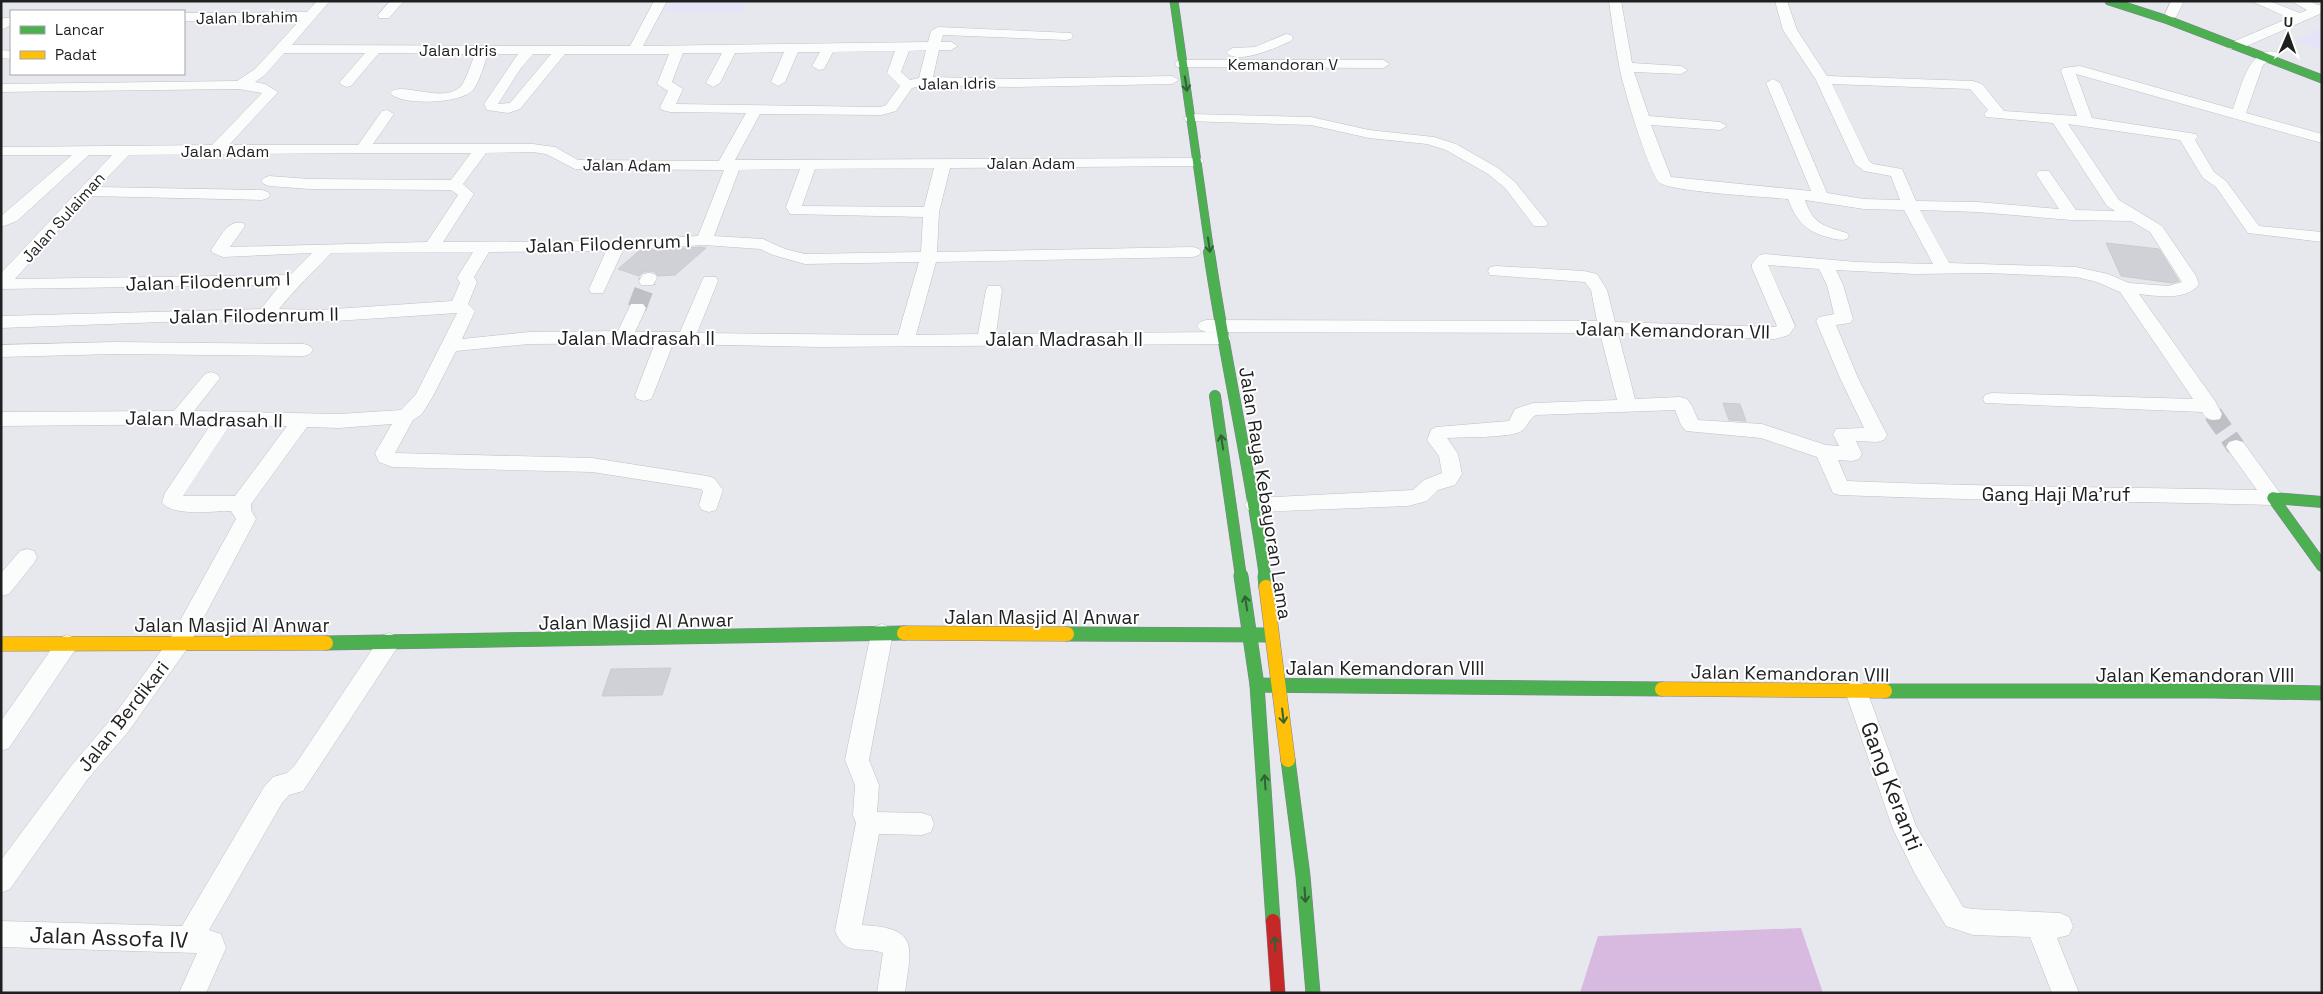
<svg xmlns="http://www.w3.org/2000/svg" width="2323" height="994" font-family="'Space Grotesk',sans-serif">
<rect width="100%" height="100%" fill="#e7e8ee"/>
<g fill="#e5e3f7">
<polygon points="672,1 747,1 741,12 666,11"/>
<polygon points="2322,27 2322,50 2296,41"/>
</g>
<polygon fill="#d8bae0" points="1801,928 1823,993 1580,993 1598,936"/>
<g fill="#cfd1d7" stroke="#c8cbd1">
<polygon points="2106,243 2159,249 2179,281 2172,283 2121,276"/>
<polygon points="701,247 706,248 675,275 658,276 655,272 649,271 643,272 639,276 618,269 639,251"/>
<polygon points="1723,403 1740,404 1746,421 1729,420"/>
<polygon points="671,668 662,695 602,696 611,669"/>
</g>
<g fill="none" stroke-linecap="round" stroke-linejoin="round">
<g stroke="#bfc0c5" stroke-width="19" stroke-dasharray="19 9" stroke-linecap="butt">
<polyline points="637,308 647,281"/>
<polyline points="2213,414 2236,447"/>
</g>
<defs>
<g id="street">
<path d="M317,1H330L292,45L630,46L654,1H667L643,46L928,42L931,31L938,27L1071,33L1073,36L1071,39L1066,40L943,35L941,42H951L958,46L951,50H939L933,77L1012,79L1172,76L1179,80L1172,84L1012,87L925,85L912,88L896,111L882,115L760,114L735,160L1201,158L1204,161L1196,166L950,168L939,212L937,252L1193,247L1199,249L1201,252L1199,255L1193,257L936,262L916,335L978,334L986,290L988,286H1000L1002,290L996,334L1222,332L1228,334L1231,338L1228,342L1222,344L819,347L673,344L653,395L651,399L644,401L637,399L635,395L655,343L529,344L456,351L433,396L422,414L413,420L395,453L592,458L707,476L714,478L723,490L716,510L709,512L702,510L699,505L703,491L701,489L592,472L392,467L379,462L375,453L392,424L339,428L307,427L251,504V510L256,519L187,649L128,732L87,780L10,889L1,893V860L71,766L112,718L171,637L236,519L231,511C214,511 171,517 162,502L165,493L211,424L1,426V412L174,411L205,374L211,372L217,374L220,378L194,411L339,414L401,410L416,394L457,313L320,322L243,319L1,328V316L261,309L280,285L1,289V273L112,155H89L17,221L1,227V216L72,155H1V147L212,145L262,93L239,89L1,92V84L237,81L255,69L300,20L184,21V13L307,12ZM926,50L919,78L910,80L901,72L909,51ZM895,51L887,73L900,86L886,105L881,107L676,104L683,89L672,82L683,53H722L706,83L713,87L720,83L735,53L784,52L771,82L778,86L785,82L798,52H820L812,66L819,70L824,69L833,52ZM284,53H365L339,83L346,87L351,86L379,53L475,54C471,63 467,78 461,86C444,105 400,80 390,93C400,106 461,104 473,90C480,81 484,64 488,54H518L484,104L487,110L508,113L520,109L565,54H669L657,84L668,91L660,107L662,110L670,112L746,113L719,161L578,160L555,147L533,144H373L394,114L387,110L382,111L358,145H229L278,92L265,84L255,82L265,75ZM533,54H551L510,103L498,104L521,68ZM533,152L546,154L575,169L724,170L698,236L617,241L443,242L474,194L463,184L486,153ZM358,153H471L451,180L310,179L269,176L264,178L261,181L264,184L269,186L310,189L451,190L458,195L427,242L230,247L245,226L243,223C228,219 221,236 213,247L211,250L213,253L223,257L312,253L290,275L15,279L89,196L262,200L268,198L270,195L268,192L262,190L98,187L129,155ZM934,168L924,207L802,206L815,169ZM800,169L786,207L790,214L923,217L921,252L805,254L785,249L763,239L714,236L739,170ZM704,245L760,249L773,255L805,264L919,262L898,335L697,333L718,281L716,277H704L702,281L680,332H635L646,308L643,304H631L618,331L529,332L462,339L475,311L468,304L477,282L474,277L489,252L606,251L589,289L591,293H603L605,289L623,250ZM473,252L457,278L460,283L452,301L320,310L279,309C295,289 313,272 331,253ZM230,425L287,426L235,496H183Z"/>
<polygon points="390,1 404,1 389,18 379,18 378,15"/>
<path d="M1609,1H1621L1632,63L1681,66L1688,70L1681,74L1634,72L1649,116L1720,122L1727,126L1720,130L1651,125L1671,177L1811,191L1766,83L1773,79L1780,83L1827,193L1864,199L1900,200L1891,176L1864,171L1855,164L1816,80L1783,30L1775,1H1787L1797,30L1827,76L1973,81L1982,84L2004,111L2077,116L2061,71L2063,68L2080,66L2233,109C2240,91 2249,45 2276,52L2278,55L2263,65L2246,113L2322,134V143L2076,74L2092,118L2196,134L2198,137L2195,140L2214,172L2226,181L2259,226L2322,232V242L2248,233L2216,187L2203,178L2180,140L2068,124L2119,200L2162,226L2196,276L2199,284C2188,301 2156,296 2139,294L2215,401L2222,414L2220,419C2211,421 2207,420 2202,412L1985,403L1983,399L1985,395L1992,393L2193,399L2120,292L2097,282L2076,277L1988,273L1914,274L1836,270L1843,285L1853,319L1850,323L1836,325L1858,378L1887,435L1884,440L1877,442L1856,441L1862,454L1859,459L1852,461L1838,460L1847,481C1984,487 2120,487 2257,490L2226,447L2229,442L2236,440L2243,442L2280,493L2283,498L2280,503L2273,505C2129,501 1984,501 1840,495L1833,493L1817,457L1761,438L1686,431L1681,425L1675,410L1536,415C1528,419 1528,428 1520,432C1506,438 1464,437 1447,438L1458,454L1462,474L1455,485L1438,490L1427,501L1408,506L1255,512L1248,510L1245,505L1248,500L1255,498L1413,490L1424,480L1442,473L1439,456L1427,440L1431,430L1436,427L1509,421L1515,409L1533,403L1617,400L1600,333L1206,332L1200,330L1197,326L1200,322L1206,320L1597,321L1591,290L1585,282L1490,275L1488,271L1490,267L1496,266L1584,271L1597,274L1607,290L1615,322L1775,327L1777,326L1752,268V264L1759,255L1765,254L1857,262L1933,264L1904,210L1864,209L1805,200C1813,224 1824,226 1847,233L1849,236L1847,239C1840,241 1834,239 1827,237C1805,231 1796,220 1788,199C1767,197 1674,192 1660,183C1649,175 1622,83 1619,65C1615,44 1612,23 1609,1ZM1832,84L1970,89L1988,110L1984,114L1986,117L2053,123L2107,206L2115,211L2076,210L2049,171H2039L2036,174L2059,209L1978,202L1916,201L1902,169L1873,164L1869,161ZM1920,210L1978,212L2071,220L2131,221L2150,232L2182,282L2168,286L2129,283L2108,274L2076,267L1949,263ZM1768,265L1819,269L1827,285L1834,314L1819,317L1816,321L1840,378L1864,428L1836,429L1833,434L1839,446L1826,445L1762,424L1698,420L1692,406L1687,399L1680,397L1635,399L1618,333L1775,339L1789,335L1795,326Z"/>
<polygon points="2171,1 2184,1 2176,17 2171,18 2165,14"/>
<polygon points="2251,1 2269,1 2300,13 2307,10 2291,1 2309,1 2318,5 2322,4 2322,13 2240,49 2230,49 2228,46 2230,43 2289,18"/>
<polygon points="4,18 11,18 11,25 1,30 1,20"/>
<path d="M1286,34L1291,35L1293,38L1291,41C1277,47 1238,66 1226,52L1233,48L1255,47Z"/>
<polygon points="1,50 11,51 11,59 1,58"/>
<polygon points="1182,60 1383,60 1390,64 1383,68 1177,67 1175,64 1177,61"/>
<polygon points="1191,114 1311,117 1369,130 1434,137 1456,144 1498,168 1515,182 1548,223 1546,226 1534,226 1505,188 1488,174 1446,150 1427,144 1369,138 1311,125 1186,121 1184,118"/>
<polygon points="649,273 655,274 657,278 653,285 641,285 639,281 643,274"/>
<polygon points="115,342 304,344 310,346 313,350 310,354 304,356 115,354 1,357 1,345"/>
<polygon points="27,549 34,551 37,557 34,563 9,594 1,596 1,573 20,551"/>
<path d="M882,624L890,627L893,633L869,760L879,785L877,812L922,813L931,816L934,824L931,832L922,835L879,834L862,925C920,928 911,946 905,993H877L883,953C862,945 846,958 835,931L856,823L853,815L855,785L845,760L871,633L874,627Z"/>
<polygon points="389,633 397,636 400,642 397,648 311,779 303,791 289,795 282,803 209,930 221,934 226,948 206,993 179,993 197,953 1,947 1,921 182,926 264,787 273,777 287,773 295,765 381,636"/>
<polygon points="67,635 75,638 78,644 75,650 9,748 1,751 1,721 59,638"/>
<polygon points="1856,681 1864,684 1867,691 1916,826 1963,907 1973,909 2060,913 2069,917 2073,926 2069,935 2057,938 2079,993 2052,993 2030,937 1973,935 1946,926 1915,874 1893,829 1845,691 1848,684"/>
</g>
<g id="fast-far2">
<polyline points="1174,1 1210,253"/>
<polyline points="2109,1 2168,20 2322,79"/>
</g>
<g id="fast-far1">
<path d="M1209,252C1225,361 1250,468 1265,577"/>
<polyline points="1215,396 1241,577"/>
<polyline points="2273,498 2322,566"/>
<polyline points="2273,498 2322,502"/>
</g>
<g id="fast">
<polyline points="1241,576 1257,685 1273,921"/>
<polyline points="1265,576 1266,587"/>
<polyline points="1067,634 1270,635"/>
<polyline points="326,643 904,633"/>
<polyline points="1257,685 1662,689"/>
<polyline points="1885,691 2213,691 2322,693"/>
<polyline points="1288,760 1303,876 1313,993"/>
</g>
<g id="slow">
<polyline points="1266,587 1288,760"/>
<polyline points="904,633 1067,634"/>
<polyline points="1,644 326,643"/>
<polyline points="1662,689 1885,691"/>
</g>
<polyline id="jam" points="1273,921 1278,993"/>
</defs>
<use href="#street" stroke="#c0c0c3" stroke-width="1"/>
<use href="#fast-far2" stroke="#857e99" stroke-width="9"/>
<use href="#fast-far1" stroke="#857e99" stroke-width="12"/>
<use href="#fast" stroke="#857e99" stroke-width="15"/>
<use href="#slow" stroke="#857e99" stroke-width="15"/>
<use href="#jam" stroke="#857e99" stroke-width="15"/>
<use href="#street" fill="#fbfcfc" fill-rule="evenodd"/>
<use href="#fast-far2" stroke="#4caf50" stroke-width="8"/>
<use href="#fast-far1" stroke="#4caf50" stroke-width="11"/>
<use href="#fast" stroke="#4caf50" stroke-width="14"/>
<use href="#slow" stroke="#ffc107" stroke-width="14"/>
<use href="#jam" stroke="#c62828" stroke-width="14"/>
</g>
<defs><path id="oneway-shaft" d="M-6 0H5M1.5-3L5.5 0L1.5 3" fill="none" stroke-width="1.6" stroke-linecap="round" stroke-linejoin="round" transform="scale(1.25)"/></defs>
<g stroke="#336035">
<use href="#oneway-shaft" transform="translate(1186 84) rotate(81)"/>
<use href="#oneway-shaft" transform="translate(1209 245) rotate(82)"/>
<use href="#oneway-shaft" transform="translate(1222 442) rotate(-99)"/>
<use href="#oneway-shaft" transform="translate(1246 603) rotate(-99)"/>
<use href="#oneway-shaft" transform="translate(1283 716) rotate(83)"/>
<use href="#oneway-shaft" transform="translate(1265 782) rotate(-94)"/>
<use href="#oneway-shaft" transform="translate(1305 895) rotate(86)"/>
<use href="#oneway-shaft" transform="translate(1275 944) rotate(-94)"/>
</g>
<g text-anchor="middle" stroke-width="4" stroke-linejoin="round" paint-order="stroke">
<g font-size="16" fill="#1f1f1f" stroke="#fff">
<text transform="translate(247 17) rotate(-1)" y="6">Jalan Ibrahim</text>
<text x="458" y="56">Jalan Idris</text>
<text x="1283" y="70">Kemandoran V</text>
<text transform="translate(957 83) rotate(-1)" y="6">Jalan Idris</text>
<text x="225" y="157">Jalan Adam</text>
<text x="1031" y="169">Jalan Adam</text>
<text transform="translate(627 165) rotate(1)" y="6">Jalan Adam</text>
<text transform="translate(63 217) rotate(-48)" y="6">Jalan Sulaiman</text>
</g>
<g font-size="19" fill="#1f1f1f" stroke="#fff">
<text transform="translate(608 243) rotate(-2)" y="7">Jalan Filodenrum I</text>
<text transform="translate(208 281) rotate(-2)" y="7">Jalan Filodenrum I</text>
<text transform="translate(254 315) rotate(-1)" y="7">Jalan Filodenrum II</text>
<text transform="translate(1673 330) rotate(1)" y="7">Jalan Kemandoran VII</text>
<text x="636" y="345">Jalan Madrasah II</text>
<text x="1064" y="346">Jalan Madrasah II</text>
<text transform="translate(204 419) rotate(1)" y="7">Jalan Madrasah II</text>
<text transform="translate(1266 493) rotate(81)" y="7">Jalan Raya Kebayoran Lama</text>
<text x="2056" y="501">Gang Haji Ma'ruf</text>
<text x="1042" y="624">Jalan Masjid Al Anwar</text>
<text transform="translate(636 621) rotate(-1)" y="7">Jalan Masjid Al Anwar</text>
<text x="232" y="632">Jalan Masjid Al Anwar</text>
<text x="1385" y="675">Jalan Kemandoran VIII</text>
<text transform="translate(1790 673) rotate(1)" y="7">Jalan Kemandoran VIII</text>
<text x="2195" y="682">Jalan Kemandoran VIII</text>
<text transform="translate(123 716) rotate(-52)" y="7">Jalan Berdikari</text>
</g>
<g font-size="22" fill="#1f1f1f" stroke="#fff">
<text transform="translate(1892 786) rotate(69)" y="8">Gang Keranti</text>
<text transform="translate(109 937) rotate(2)" y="8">Jalan Assofa IV</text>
</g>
</g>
<rect width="2323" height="994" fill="none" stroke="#1f1f1f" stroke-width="5"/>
<rect x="10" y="10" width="175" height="65" fill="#ffffff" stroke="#a5a5a5"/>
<rect x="20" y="26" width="25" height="8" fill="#4caf50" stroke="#a5a5a5"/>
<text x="55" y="35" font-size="15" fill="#1f1f1f">Lancar</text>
<rect x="20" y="51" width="25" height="8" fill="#ffc107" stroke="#a5a5a5"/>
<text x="55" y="60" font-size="15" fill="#1f1f1f">Padat</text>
<g transform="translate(2288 35) rotate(2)" stroke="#ffffff" stroke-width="4" paint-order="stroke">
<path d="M0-4L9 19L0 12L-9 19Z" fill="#1f1f1f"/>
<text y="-8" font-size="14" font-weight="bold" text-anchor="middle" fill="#1f1f1f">U</text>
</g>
</svg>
